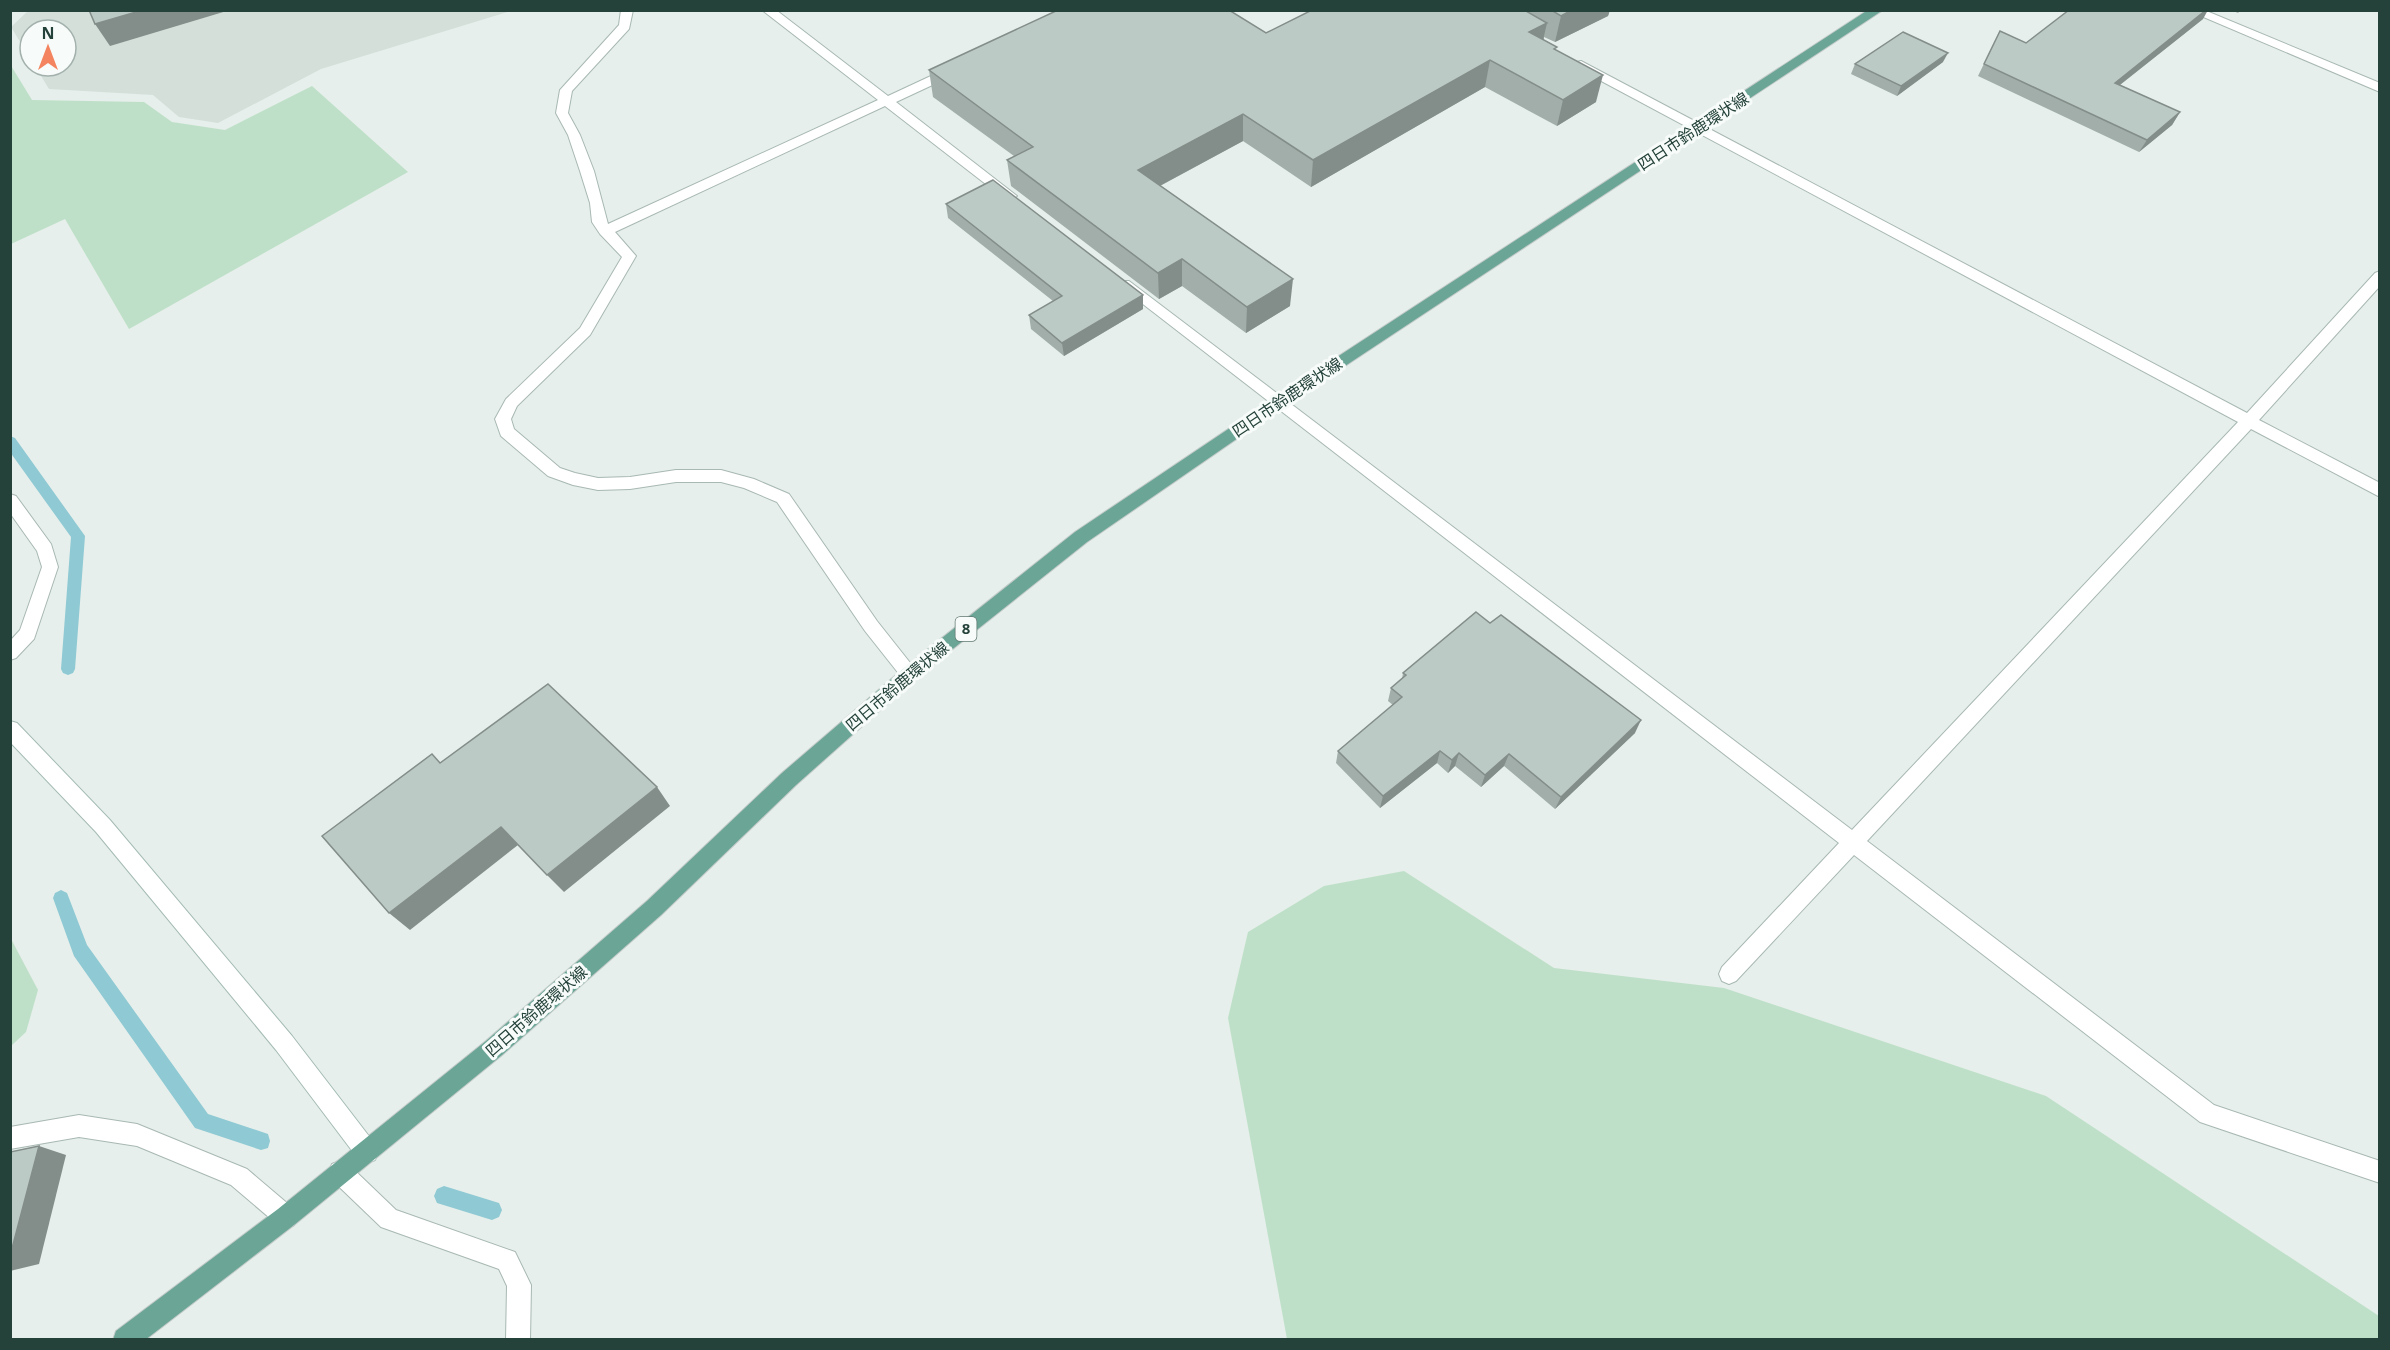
<svg xmlns="http://www.w3.org/2000/svg" width="2390" height="1350" font-family="'Noto Sans','Noto Sans JP',sans-serif">
<rect width="100%" height="100%" fill="#e6efeb"/>
<polygon fill="#d4dfda" points="29,10 511,11 321,69 218,123 179,117 153,95 49,89 35,66 66,66 66,30 30,30 30,58 11,27"/>
<g fill="#bfe0c8">
<polygon points="10,64 32,100 144,102 172,122 225,130 312,86 408,172 129,329 65,219 11,244"/>
<polygon points="1404,871 1554,968 1724,988 2046,1096 2379,1316 2379,1339 1287,1339 1228,1018 1248,932 1324,886"/>
<polygon points="10,937 38,990 26,1032 11,1046"/>
</g>
<g fill="none" stroke-linecap="round" stroke-linejoin="round">
<g fill="#8ec9d4" fill-rule="evenodd">
<polygon points="10,436 15,438 85,536 75,669 73,673 68,675 63,673 61,669 71,537 10,452"/>
<polygon points="61,890 67,893 87,945 208,1114 268,1134 270,1141 268,1148 261,1150 195,1128 74,956 53,898 55,893"/>
<polygon points="444,1186 499,1203 502,1210 499,1217 492,1220 437,1203 434,1196 437,1189"/>
</g>
<defs>
<g id="street">
<polygon points="621,10 633,10 629,29 572,91 568,113 580,135 594,171 608,224 878,100 762,10 776,10 888,96 948,68 956,68 958,71 956,74 896,102 1017,196 1010,200 1005,199 885,106 615,232 636,256 590,335 517,406 511,419 514,429 560,468 575,473 598,478 630,477 676,470 721,470 754,479 789,494 877,621 915,669 918,674 915,679 909,681 903,679 865,631 777,502 744,488 721,482 676,482 630,489 598,490 573,485 548,476 501,436 495,419 506,399 580,328 622,257 600,234 592,222 590,203 580,171 568,135 556,113 560,90 619,25"/>
<polygon points="2187,10 2204,10 2380,83 2380,92"/>
<polygon points="1581,61 2247,413 2375,273 2380,271 2380,286 2259,420 2380,483 2380,497 2251,429 1867,841 2214,1105 2380,1161 2380,1183 2200,1122 1854,855 1736,981 1729,984 1722,981 1719,974 1722,967 1839,843 1117,284 1119,281 1129,281 1852,830 2238,422 1577,68 1575,65 1577,62"/>
<polygon points="10,494 16,496 51,544 58,567 34,639 16,658 10,660 10,641 20,630 42,567 37,551 10,513"/>
<polygon points="79,1115 137,1124 247,1169 294,1209 298,1217 294,1225 286,1229 278,1225 231,1185 137,1146 79,1137 10,1149 10,1127"/>
<polygon points="340,1161 348,1164 396,1210 515,1252 531,1285 530,1340 506,1340 507,1286 499,1269 381,1227 332,1180 329,1172 332,1164"/>
</g>
<polygon id="secondary" points="10,721 17,723 110,820 292,1036 375,1144 378,1152 375,1160 367,1163 359,1160 276,1050 96,832 10,742"/>
<polygon id="primary" points="1868,10 1883,10 1283,407 1087,542 915,679 796,785 661,915 502,1055 294,1225 145,1340 113,1340 116,1331 278,1209 486,1041 647,901 782,773 903,669 1075,532 1273,399"/>
</defs>
<use href="#street" stroke="#a8b8b2" stroke-width="2"/>
<use href="#secondary" stroke="#a4bbb3" stroke-width="2"/>
<use href="#primary" stroke="#c2cac8" stroke-width="2"/>
<use href="#street" fill="#fff" fill-rule="evenodd"/>
<use href="#secondary" fill="#fff" fill-rule="evenodd"/>
<use href="#primary" fill="#6aa596" fill-rule="evenodd"/>
</g>
<g fill="#a1aea9">
<polygon points="1312,10 1610,10 1608,16 1555,42 1544,37 1544,40 1556,50 1596,102 1557,126 1485,87 1311,187 1243,141 1160,186 1290,306 1246,333 1182,286 1159,299 1011,186 1007,160 1014,156 933,97 929,70 1266,33"/>
<polygon points="2231,10 2241,10 2238,13"/>
<polygon points="2203,19 2120,85 2180,112 2172,125 2139,152 1978,76 2000,31 2026,43"/>
<polygon points="1943,62 1897,96 1851,74 1855,64"/>
<polygon points="946,204 1143,295 1143,309 1064,356 1031,329 1029,315 1053,301 948,218"/>
<polygon points="1403,673 1635,733 1555,809 1504,766 1481,787 1455,766 1448,773 1437,763 1380,808 1336,763 1338,751 1393,705 1388,701 1391,688 1402,679"/>
</g>
<g fill="#838d89">
<polygon points="143,10 230,10 110,46 95,24"/>
<polygon points="1572,10 1610,10 1608,16 1555,42 1561,16"/>
<polygon points="2206,10 2208,10 2203,19 2107,95 2115,83"/>
<polygon points="1547,23 1541,49 1529,32"/>
<polygon points="1948,53 1943,62 1897,96 1901,86"/>
<polygon points="1490,60 1485,87 1311,187 1313,160"/>
<polygon points="1603,75 1596,102 1557,126 1563,100"/>
<polygon points="2180,112 2172,125 2139,152 2147,140"/>
<polygon points="1243,114 1243,141 1139,197 1138,170"/>
<polygon points="1182,259 1182,286 1159,299 1158,273"/>
<polygon points="1293,279 1290,306 1246,333 1247,307"/>
<polygon points="1143,295 1143,309 1064,356 1062,343"/>
<polygon points="1641,720 1635,733 1555,809 1561,797"/>
<polygon points="1440,751 1437,763 1380,808 1383,796"/>
<polygon points="1459,753 1455,766 1448,773 1452,760"/>
<polygon points="1509,754 1504,766 1481,787 1485,775"/>
<polygon points="657,787 670,806 564,892 547,875"/>
<polygon points="501,827 518,845 410,930 389,913"/>
<polygon points="39,1146 66,1155 39,1264 10,1271 10,1256"/>
</g>
<g fill="#bbcac4" stroke="#838d89" stroke-width="1.5">
<polygon points="89,10 143,10 95,24"/>
<polygon points="1058,10 1229,10 1266,33 1312,10 1524,10 1547,23 1529,32 1557,47 1554,49 1603,75 1563,100 1490,60 1313,160 1243,114 1138,170 1293,279 1247,307 1182,259 1158,273 1007,160 1033,147 929,70"/>
<polygon points="1551,10 1572,10 1561,16"/>
<polygon points="2069,10 2206,10 2115,83 2180,112 2147,140 1984,64 2000,31 2026,43"/>
<polygon points="1903,32 1948,53 1901,86 1855,64"/>
<polygon points="993,180 1143,295 1062,343 1029,315 1062,296 946,204"/>
<polygon points="1476,612 1490,623 1501,615 1641,720 1561,797 1509,754 1485,775 1459,753 1452,760 1440,751 1383,796 1338,751 1402,697 1391,688 1406,675 1403,673"/>
<polygon points="548,684 657,787 547,875 501,827 389,913 322,836 432,754 440,763"/>
<polygon points="39,1146 10,1256 10,1152"/>
</g>
<g text-anchor="middle" stroke-width="6" stroke-linejoin="round" paint-order="stroke">
<rect fill="#f7fbf9" stroke="#637a73" stroke-width="1.5" x="955.5" y="617" width="21" height="24" rx="4.5"/>
<g font-size="15" font-weight="bold" fill="#24423a">
<text x="966" y="634">8</text>
</g>
<g font-size="16" fill="#24423a" stroke="#f7fbf9">
<text transform="translate(1693 131) rotate(-33)" y="6">四日市鈴鹿環状線</text>
<text transform="translate(1287 397) rotate(-34)" y="6">四日市鈴鹿環状線</text>
<text transform="translate(897 686) rotate(-40)" y="6">四日市鈴鹿環状線</text>
<text transform="translate(536 1011) rotate(-41)" y="6">四日市鈴鹿環状線</text>
</g>
</g>
<rect width="2390" height="1350" fill="none" stroke="#24423a" stroke-width="24"/>
<g transform="translate(48 48)"><circle r="28" fill="#f7fbf9" stroke="#a3b1ad" stroke-width="1.5"/>
<path d="M0-4.5L10 22L0 15L-10 22Z" fill="#f4845f"/>
<text y="-9" font-size="16" font-weight="bold" text-anchor="middle" fill="#24423a">N</text>
</g>
</svg>
